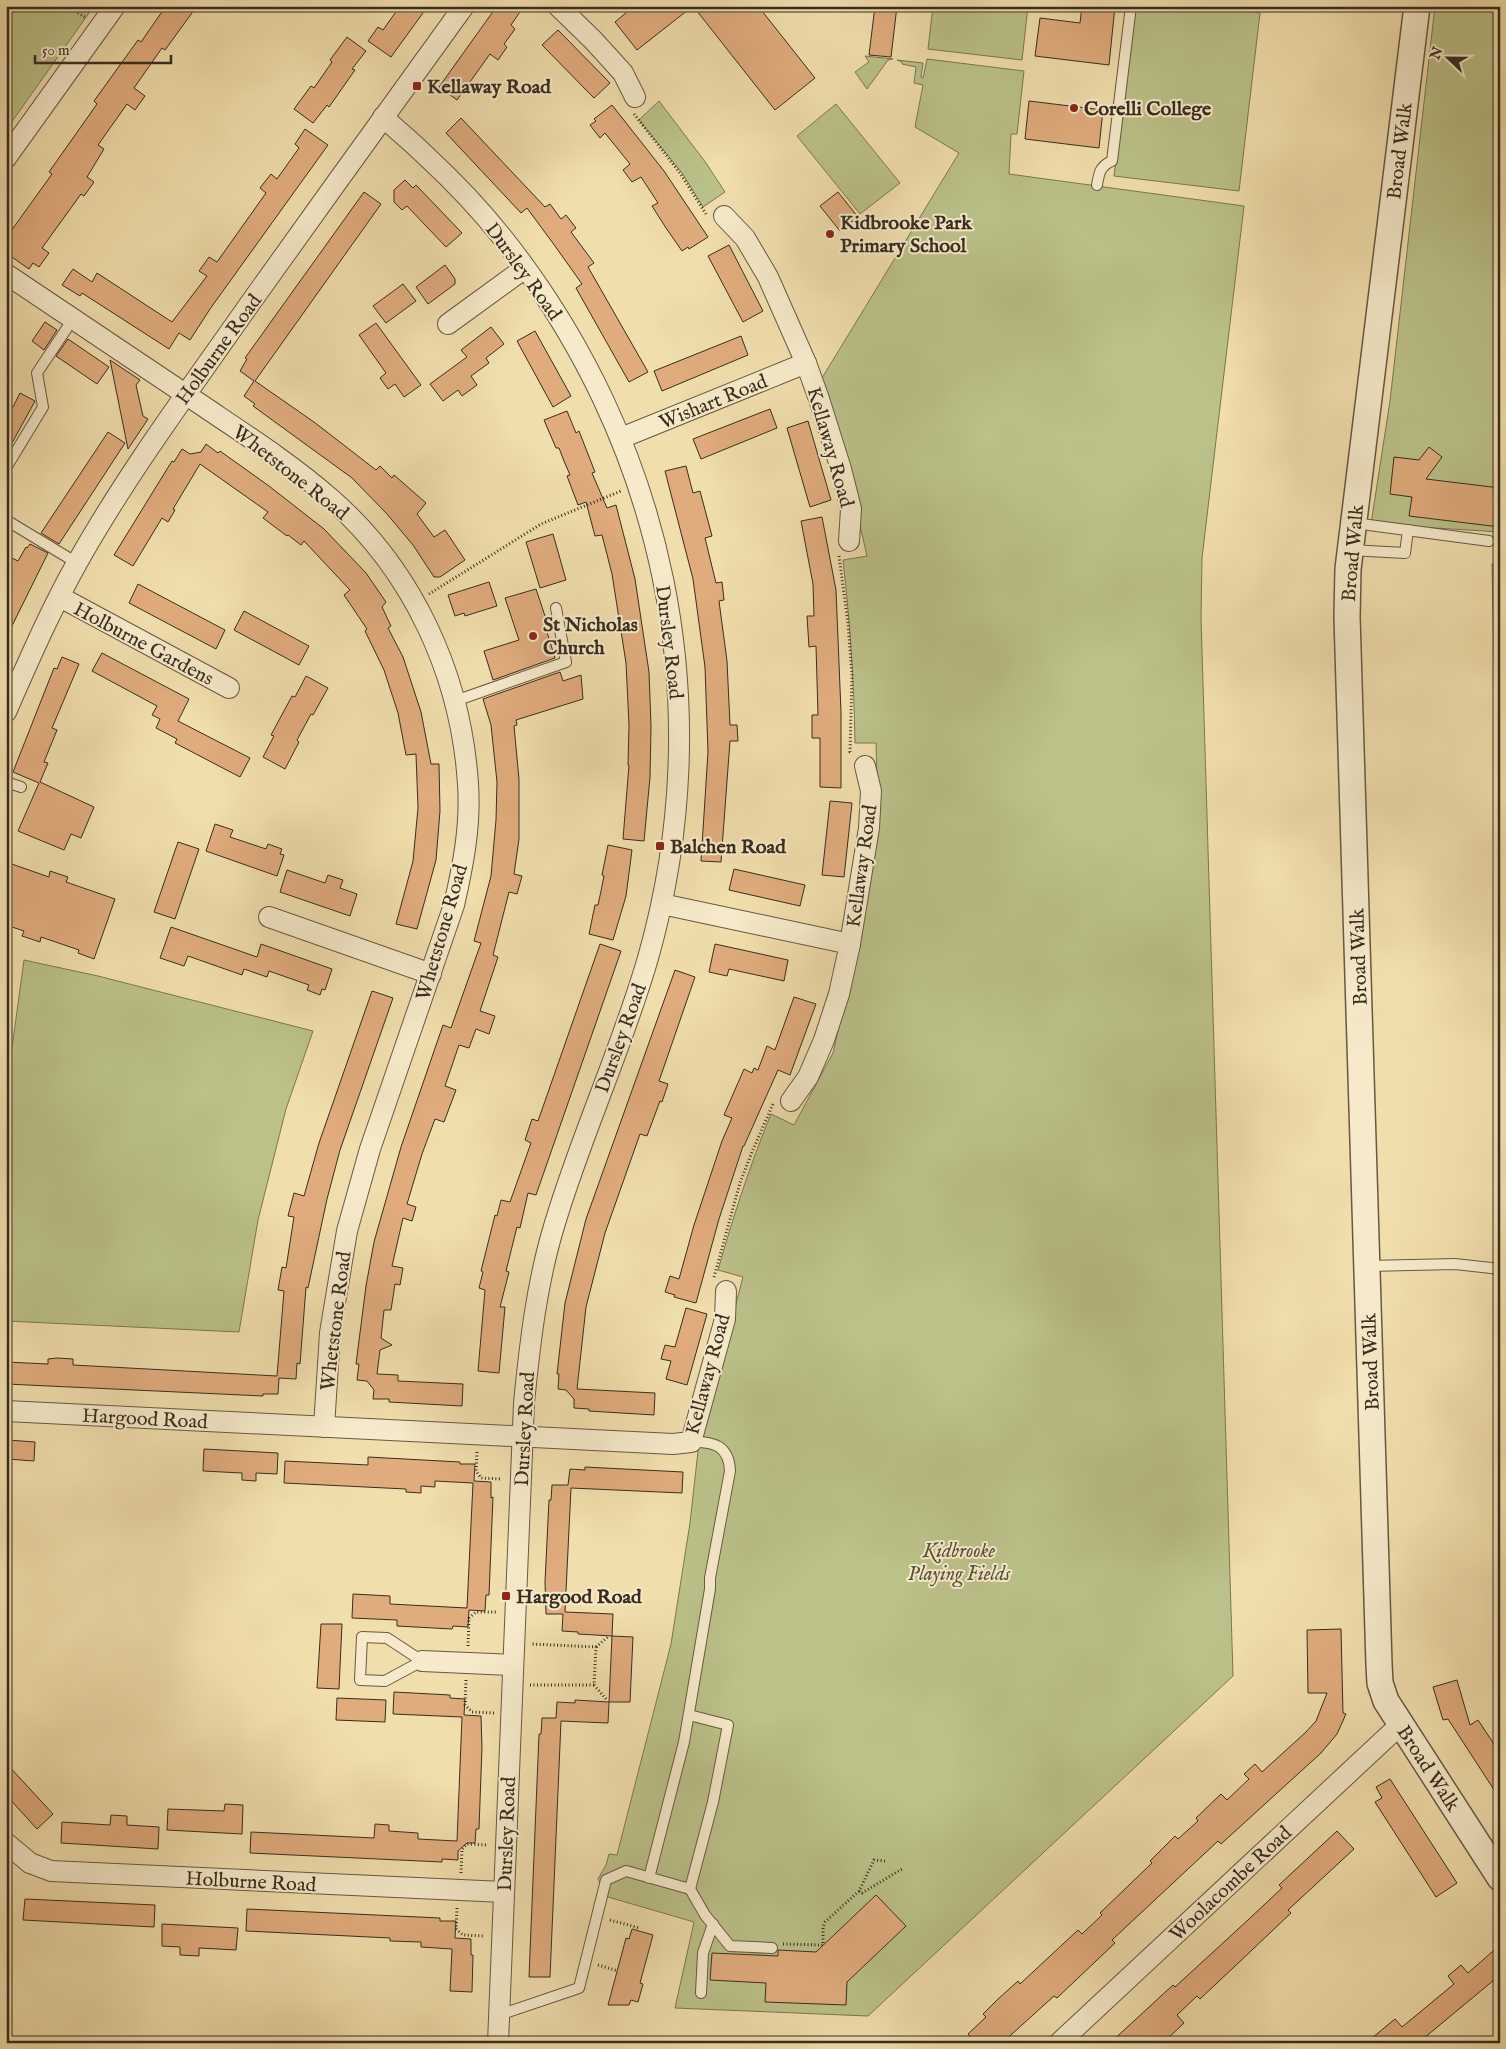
<svg xmlns="http://www.w3.org/2000/svg" width="1506" height="2049" font-family="'IM FELL English',serif">
<rect width="100%" height="100%" fill="#f1dead"/>
<filter id="stains"><feTurbulence type="fractalNoise" baseFrequency=".004" numOctaves="4"/><feColorMatrix values="0 0 0 0 .2 0 0 0 0 .09 0 0 0 0 .02 0 0 0 .5 -.17"/></filter>
<radialGradient id="worn" r=".72"><stop offset=".6" stop-color="#630" stop-opacity="0"/><stop offset="1" stop-color="#630" stop-opacity=".3"/></radialGradient>
<g fill="#bbc189" stroke="#7a7754">
<polygon points="6,6 94,6 6,130"/>
<polygon points="933,6 1028,6 1022,60 928,49"/>
<polygon points="1135,6 1202,6 1260,13 1239,191 1114,176"/>
<polygon points="1435,6 1500,6 1500,532 1371,524 1390,401"/>
<polygon points="865,56 893,59 888,60 867,89 855,72 869,62"/>
<path d="M927,59L1024,71L1017,134H1011L1009,174L1244,206L1202,558L1201,617L1233,1676L868,2016L675,2008L694,1922L608,1897L598,1879L606,1865L609,1854L617,1855L671,1644L690,1523L699,1442L743,1277L718,1270C733,1217 750,1165 771,1114L794,1125L833,1053L844,1004L877,778L876,743H855C854,680 850,623 843,560L867,556L849,478L819,383L959,153L915,127L923,85L914,83L916,67L902,64V62L897,60L923,63L921,77L923,78Z"/>
<polygon points="659,101 706,163 725,192 703,207 682,173 639,120"/>
<polygon points="836,104 900,183 860,214 797,136"/>
<polygon points="1500,562 1500,959 1492,564"/>
<polygon points="24,960 98,976 313,1031 286,1109 258,1220 239,1332 6,1321 6,1092"/>
</g>
<g fill="#e0ac7e" stroke="#382d1f">
<polygon points="166,6 197,6 165,50 162,48 134,88 145,96 135,110 127,104 98,145 104,149 87,177 94,182 84,196 81,194 42,248 49,253 39,267 33,263 29,269 6,253 6,238 52,174 49,172 97,104 94,101 138,40 141,42"/>
<polygon points="400,6 428,6 391,57 368,41 378,27 383,30"/>
<polygon points="497,6 524,6 511,25 515,29 504,44 507,47 498,60 490,54 457,100 439,87"/>
<polygon points="634,6 693,6 637,50 615,22"/>
<polygon points="693,6 758,6 815,78 775,110"/>
<polygon points="875,6 897,6 891,57 869,55"/>
<polygon points="1082,6 1115,6 1109,65 1035,56 1040,18 1080,23"/>
<polygon points="558,30 610,83 594,98 542,45"/>
<polygon points="347,37 366,51 352,69 355,70 329,107 327,105 313,123 294,109 311,86 314,88 332,62 330,60"/>
<polygon points="1029,101 1103,110 1099,148 1025,139"/>
<polygon points="612,105 664,171 708,237 689,249 688,247 682,251 666,228 652,206 658,203 641,177 632,182 623,170 630,164 605,133 600,138 590,125 596,121 594,119"/>
<polygon points="461,118 545,207 550,204 561,219 566,215 576,228 571,232 594,263 588,267 648,372 629,382 576,288 582,284 555,246 527,208 521,213 446,133"/>
<polygon points="305,129 328,145 210,309 190,340 179,333 169,349 82,293 80,296 62,285 73,269 92,282 97,273 172,322 207,276 199,271 209,257 217,262 266,193 260,188 271,174 277,179 299,148 295,144"/>
<polygon points="405,180 413,188 416,185 462,233 446,247 407,206 402,210 394,202 394,190"/>
<polygon points="364,192 381,204 255,381 314,422 376,470 380,466 392,478 394,475 426,503 417,514 434,537 445,530 465,560 440,577 434,577 413,545 387,514 352,478 253,406 255,404 244,396 254,381 240,371 247,359 245,358"/>
<polygon points="838,192 858,217 840,231 820,206"/>
<polygon points="729,245 763,311 743,322 708,256"/>
<polygon points="445,265 455,279 455,284 428,304 416,287"/>
<polygon points="403,284 416,301 386,323 373,306"/>
<polygon points="45,322 57,330 44,350 32,341"/>
<polygon points="376,323 421,385 404,397 395,384 388,389 380,378 386,373 359,335"/>
<polygon points="491,327 504,344 486,358 489,363 471,376 477,385 462,396 458,390 443,401 430,384 467,357 461,350"/>
<polygon points="535,331 571,396 553,407 517,341"/>
<polygon points="741,336 748,355 662,391 654,371"/>
<polygon points="68,339 109,367 97,384 56,356"/>
<polygon points="110,360 140,380 136,385 143,416 148,419 128,449"/>
<polygon points="20,393 35,401 6,454 6,421"/>
<polygon points="770,409 777,428 701,459 693,439"/>
<polygon points="567,411 576,433 579,431 595,472 592,473 607,508 616,505 635,579 649,672 651,726 650,777 644,841 623,839 629,765 628,765 629,725 626,663 612,574 602,535 595,536 586,502 578,505 567,476 570,475 564,461 559,448 556,448 544,420"/>
<polygon points="808,421 831,500 810,507 787,428"/>
<polygon points="108,432 125,443 59,544 41,533"/>
<polygon points="206,444 218,453 220,451 269,486 324,529 366,573 386,602 382,607 391,626 388,628 403,657 421,712 431,764 439,764 440,811 436,860 417,929 396,924 413,861 418,808 416,754 406,755 398,713 384,670 365,631 367,629 344,595 350,590 304,541 301,545 288,535 287,536 263,518 268,512 200,464 173,509 175,510 168,522 162,518 133,566 114,555 172,461 174,462 182,449 190,454 201,452"/>
<polygon points="1429,447 1442,457 1426,479 1500,488 1500,527 1409,516 1412,497 1390,494 1394,457 1419,460"/>
<polygon points="686,466 693,493 700,491 712,536 705,538 716,583 722,582 724,600 719,601 727,661 730,725 737,725 738,741 730,741 721,862 701,861 708,752 705,667 693,579 665,471"/>
<polygon points="822,517 836,590 841,712 841,788 820,787 820,738 812,738 812,715 818,715 816,646 809,647 807,616 814,616 813,584 801,521"/>
<polygon points="553,534 566,580 540,588 526,542"/>
<polygon points="30,544 48,553 6,638 6,569 12,558 18,561 26,547 27,548"/>
<polygon points="489,582 497,606 465,616 464,613 455,616 448,595"/>
<polygon points="138,584 225,630 216,649 129,603"/>
<polygon points="536,589 550,631 547,632 555,658 493,680 484,651 519,640 505,598"/>
<polygon points="244,611 309,646 299,665 234,630"/>
<polygon points="102,653 189,699 178,721 250,758 240,777 175,743 177,739 156,728 160,719 152,715 157,706 92,671"/>
<polygon points="62,657 79,664 52,728 57,730 44,762 48,763 40,782 94,807 81,838 71,834 64,850 18,831 39,783 13,772 54,668 57,669"/>
<polygon points="560,672 563,681 581,675 583,699 516,720 517,725 514,726 519,779 519,839 514,874 522,876 517,894 509,892 493,955 498,957 480,1011 495,1016 489,1034 476,1029 469,1048 459,1045 445,1086 456,1090 444,1122 435,1119 422,1154 407,1204 416,1207 412,1221 403,1218 392,1266 403,1268 400,1285 395,1284 391,1310 384,1310 381,1338 392,1345 380,1350 377,1374 398,1375 398,1381 463,1384 462,1406 389,1402 389,1399 373,1399 374,1390 367,1381 357,1380 359,1364 356,1364 366,1286 374,1242 401,1147 443,1025 451,1028 481,943 474,941 491,876 496,820 497,782 491,725 483,699"/>
<polygon points="306,676 328,688 313,715 311,714 297,740 299,742 285,769 263,757 274,736 271,735 292,696 295,697"/>
<polygon points="830,801 852,803 844,877 822,875"/>
<polygon points="215,824 233,830 230,837 266,849 268,844 282,849 280,854 284,855 277,876 206,851"/>
<polygon points="178,842 199,849 175,919 154,912"/>
<polygon points="608,845 632,850 626,896 613,940 589,934 595,905 598,905 601,891 604,876 602,875"/>
<polygon points="6,862 49,877 50,871 68,877 66,882 115,899 94,959 78,953 79,950 41,937 40,942 22,936 24,931 6,925"/>
<polygon points="734,869 805,885 800,906 729,890"/>
<polygon points="287,870 325,883 328,875 343,880 340,888 357,894 350,916 280,892"/>
<polygon points="171,927 257,957 261,944 332,969 325,990 322,989 320,995 307,990 309,985 269,971 267,977 244,969 242,975 188,956 184,966 160,958"/>
<polygon points="600,944 621,951 536,1195 528,1193 520,1228 517,1227 506,1271 509,1272 500,1307 505,1307 499,1373 478,1371 485,1290 479,1288 483,1272 481,1271 495,1215 497,1216 501,1200 510,1202 531,1143 525,1140 532,1119 538,1121"/>
<polygon points="715,944 788,960 784,981 729,969 727,976 709,972"/>
<polygon points="675,970 695,977 659,1081 668,1084 662,1102 660,1101 647,1136 640,1134 605,1233 586,1307 577,1389 655,1393 654,1415 589,1411 589,1409 574,1408 574,1399 566,1390 558,1389 559,1374 557,1374 565,1303 586,1219"/>
<polygon points="372,991 393,998 340,1150 327,1199 308,1288 306,1287 300,1364 297,1363 296,1379 279,1378 278,1394 263,1394 263,1396 6,1384 6,1362 48,1364 48,1359 57,1358 73,1359 73,1365 277,1376 284,1291 278,1290 282,1267 286,1268 294,1217 288,1216 294,1193 304,1196 319,1143"/>
<polygon points="794,997 816,1004 790,1075 778,1070 744,1146 743,1146 719,1219 696,1303 674,1297 675,1295 665,1292 670,1276 679,1279 694,1225 722,1141 732,1118 724,1115 744,1069 752,1073 754,1068 758,1070 767,1046 775,1050"/>
<polygon points="686,1308 707,1314 687,1385 666,1379 671,1361 661,1359 665,1345 675,1347"/>
<polygon points="8,1440 35,1442 34,1461 7,1459"/>
<polygon points="204,1449 278,1453 277,1474 256,1473 256,1481 242,1480 242,1473 203,1471"/>
<polygon points="368,1457 460,1462 460,1464 475,1464 474,1481 491,1482 491,1498 493,1497 489,1595 486,1595 485,1611 469,1610 468,1627 453,1626 452,1629 397,1626 397,1620 352,1618 353,1594 390,1596 390,1604 467,1608 473,1483 435,1481 435,1487 421,1486 421,1493 406,1492 406,1489 284,1483 285,1461 368,1465"/>
<polygon points="585,1467 683,1472 682,1493 571,1488 565,1612 613,1614 612,1636 578,1634 578,1632 562,1631 563,1614 546,1614 545,1582 549,1500 551,1500 552,1485 568,1485 570,1469 585,1470"/>
<polygon points="321,1624 342,1624 339,1689 317,1688"/>
<polygon points="1341,1629 1343,1713 1346,1714 1337,1734 1321,1753 1221,1844 1218,1841 1112,1940 1115,1943 1057,1998 1054,1996 1002,2043 975,2043 968,2034 986,2017 983,2014 997,2000 1018,1981 1020,1984 1078,1930 1082,1934 1102,1915 1100,1913 1152,1863 1150,1861 1175,1836 1178,1839 1198,1821 1196,1818 1221,1794 1227,1800 1249,1779 1244,1774 1255,1764 1262,1772 1306,1732 1316,1721 1327,1693 1308,1693 1307,1630"/>
<polygon points="612,1636 633,1637 630,1702 609,1702 608,1723 561,1721 550,1977 529,1977 539,1734 541,1734 542,1718 556,1718 557,1702 575,1703 575,1700 609,1702"/>
<polygon points="1457,1680 1470,1725 1478,1720 1500,1753 1500,1799 1448,1719 1443,1720 1433,1687"/>
<polygon points="394,1692 450,1695 450,1698 465,1699 464,1715 481,1716 482,1747 479,1829 476,1829 475,1843 467,1843 458,1851 458,1860 442,1859 442,1862 250,1853 251,1832 374,1838 375,1824 389,1825 389,1831 418,1833 418,1839 457,1841 462,1717 393,1714"/>
<polygon points="337,1698 386,1700 385,1722 336,1720"/>
<polygon points="6,1763 53,1814 37,1829 6,1795"/>
<polygon points="1390,1779 1457,1883 1436,1897 1375,1802 1382,1798 1376,1787"/>
<polygon points="225,1804 243,1805 242,1834 167,1830 168,1809 224,1811"/>
<polygon points="111,1815 127,1816 127,1825 159,1827 158,1849 61,1843 62,1822 110,1825"/>
<polygon points="1337,1831 1354,1849 1288,1910 1291,1913 1233,1968 1200,1999 1197,1996 1177,2015 1184,2023 1163,2043 1110,2043 1173,1985 1175,1987 1249,1919 1282,1888 1279,1885"/>
<polygon points="876,1895 906,1926 847,1982 846,2005 765,2002 766,1983 710,1980 712,1953 778,1956 778,1950 816,1952"/>
<polygon points="25,1899 155,1905 154,1927 23,1920"/>
<polygon points="247,1909 440,1918 440,1921 456,1921 455,1938 471,1939 471,1955 473,1955 472,1992 450,1991 452,1949 421,1947 421,1942 390,1941 390,1938 246,1931"/>
<polygon points="162,1924 238,1928 236,1950 199,1948 199,1956 180,1955 180,1947 162,1946"/>
<polygon points="632,1929 653,1935 640,1983 643,1984 638,2002 631,2000 629,2005 608,2005 626,1938 629,1939"/>
<polygon points="1500,1945 1500,1975 1418,2043 1366,2043 1395,2019 1402,2027 1454,1984 1448,1976 1461,1965 1468,1973"/>
</g>
<g fill="none" stroke-linecap="round" stroke-linejoin="round">
<defs>
<g id="service">
<path d="M1097,185C1099,173 1100,166 1112,161L1131,6"/>
<polyline points="6,468 43,407 37,373 73,319"/>
<polyline points="6,520 77,563"/>
<polyline points="1354,523 1489,541"/>
<polyline points="1350,550 1405,553 1408,530"/>
<polyline points="455,701 566,662 556,608"/>
<polyline points="6,782 21,787"/>
<polyline points="1367,1266 1455,1264 1500,1269"/>
<polygon points="362,1637 387,1638 422,1661 385,1681 360,1680"/>
<path d="M649,1878L684,1742L710,1589V1578L730,1471C729,1446 714,1441 691,1442"/>
<polyline points="690,1889 705,1915 730,1946 772,1948"/>
<polyline points="701,1993 703,1953 713,1924"/>
<polyline points="499,2015 579,1988 606,1880 626,1871 690,1889 713,1802 728,1725 689,1715"/>
</g>
<g id="minor">
<polyline points="558,6 593,40 623,73 635,97"/>
<path d="M383,117C397,130 412,142 425,155C452,180 479,208 502,237C665,442 720,705 648,958C622,1048 582,1133 555,1223C537,1281 530,1342 524,1403L498,2043"/>
<polyline points="6,158 115,6"/>
<polyline points="724,216 745,238 768,277 806,363 819,399 841,469 851,509 849,541"/>
<path d="M6,274C72,318 138,362 203,406C246,435 291,464 330,498C413,570 461,675 468,784C471,825 463,866 454,905L370,1149L347,1231L330,1333L324,1427"/>
<polyline points="448,324 525,268"/>
<polyline points="621,438 806,363"/>
<polyline points="60,597 229,688"/>
<path d="M6,712C28,662 50,611 77,563C128,472 191,388 251,302C322,203 392,105 464,6"/>
<polyline points="662,904 850,944"/>
<polyline points="269,917 431,974"/>
<polyline points="791,1101 808,1077 824,1040 839,994 850,944 869,828 871,791 865,766"/>
<polyline points="6,1411 673,1444 691,1442 725,1319 726,1291"/>
<polyline points="422,1661 513,1665"/>
<polyline points="6,1843 30,1863 51,1871 504,1892"/>
<polyline points="1059,2043 1401,1724"/>
</g>
<polyline id="tertiary" points="1417,6 1348,569 1347,617 1379,1664 1380,1683 1386,1701 1500,1878"/>
</defs>
<use href="#service" stroke="#665942" stroke-width="12"/>
<use href="#minor" stroke="#665942" stroke-width="22"/>
<use href="#tertiary" stroke="#665942" stroke-width="28"/>
<g stroke="#382d1f" stroke-width="3" stroke-dasharray="1 2.5" stroke-linecap="butt">
<polyline points="72,9 86,18"/>
<polyline points="634,114 680,173 706,214"/>
<polyline points="839,556 848,623 852,676 850,752 852,753"/>
<polyline points="429,594 541,524 621,491"/>
<polyline points="6,1238 13,1238"/>
<polyline points="714,1277 740,1183 752,1152 773,1104"/>
<polyline points="477,1452 476,1471 481,1478 502,1479"/>
<polyline points="468,1646 469,1618 476,1612 497,1612"/>
<polyline points="596,1647 609,1636"/>
<polyline points="466,1680 465,1705 472,1712 494,1713"/>
<polyline points="530,1685 594,1685 596,1647 531,1644"/>
<polyline points="594,1685 606,1699"/>
<polyline points="461,1873 462,1849 467,1844 488,1845"/>
<polyline points="859,1891 862,1893 902,1869"/>
<polyline points="457,1908 456,1929 463,1935 484,1936"/>
<polyline points="610,1920 639,1928"/>
<polyline points="783,1944 823,1945 823,1927 825,1922 859,1891 874,1860 885,1861"/>
<polyline points="598,1965 618,1971"/>
</g>
<use href="#service" stroke="#f6eaca" stroke-width="10"/>
<use href="#minor" stroke="#f6eaca" stroke-width="20"/>
<use href="#tertiary" stroke="#f6eaca" stroke-width="25"/>
</g>
<g fill="#8f2418" stroke="#f6eaca" stroke-width="2">
<rect x="412" y="81" width="10" height="10" rx="2.5"/>
<circle cx="1074" cy="108" r="5"/>
<circle cx="830" cy="234" r="5"/>
<circle cx="533" cy="636" r="5"/>
<rect x="655" y="841" width="10" height="10" rx="2.5"/>
<rect x="501" y="1591" width="10" height="10" rx="2.5"/>
</g>
<g text-anchor="middle" stroke-width="4" stroke-linejoin="round" paint-order="stroke">
<g font-size="20" font-weight="bold" fill="#382d1f" stroke="#f6eaca" text-anchor="start">
<text x="427" y="93">Kellaway Road</text>
<text x="1084" y="115">Corelli College</text>
<text x="840" y="229">Kidbrooke Park<tspan x="840" dy="23">Primary School</tspan></text>
<text x="543" y="631">St Nicholas<tspan x="543" dy="23">Church</tspan></text>
<text x="670" y="853">Balchen Road</text>
<text x="516" y="1603">Hargood Road</text>
</g>
<g font-size="20" fill="#382d1f" stroke="#f6eaca">
<text transform="translate(1399 151) rotate(-83)" y="7">Broad Walk</text>
<text transform="translate(524 271) rotate(54)" y="7">Dursley Road</text>
<text transform="translate(218 349) rotate(-54)" y="7">Holburne Road</text>
<text transform="translate(713 401) rotate(-22)" y="7">Wishart Road</text>
<text transform="translate(831 447) rotate(74)" y="7">Kellaway Road</text>
<text transform="translate(291 472) rotate(38)" y="7">Whetstone Road</text>
<text transform="translate(1352 553) rotate(-85)" y="7">Broad Walk</text>
<text transform="translate(670 642) rotate(83)" y="7">Dursley Road</text>
<text transform="translate(144 643) rotate(28)" y="7">Holburne Gardens</text>
<text transform="translate(861 866) rotate(-82)" y="7">Kellaway Road</text>
<text transform="translate(441 932) rotate(-74)" y="7">Whetstone Road</text>
<text transform="translate(1358 957) rotate(-92)" y="7">Broad Walk</text>
<text transform="translate(620 1038) rotate(-70)" y="7">Dursley Road</text>
<text transform="translate(335 1321) rotate(-83)" y="7">Whetstone Road</text>
<text transform="translate(1370 1362) rotate(-92)" y="7">Broad Walk</text>
<text transform="translate(707 1374) rotate(-75)" y="7">Kellaway Road</text>
<text transform="translate(145 1418) rotate(3)" y="7">Hargood Road</text>
<text transform="translate(524 1429) rotate(-87)" y="7">Dursley Road</text>
<text transform="translate(1429 1768) rotate(57)" y="7">Broad Walk</text>
<text transform="translate(506 1834) rotate(-88)" y="7">Dursley Road</text>
<text transform="translate(251 1881) rotate(3)" y="7">Holburne Road</text>
<text transform="translate(1230 1883) rotate(-43)" y="7">Woolacombe Road</text>
</g>
<g font-size="20" font-style="italic" fill="#59523a" stroke="#f6eaca">
<text x="959" y="1557">Kidbrooke<tspan x="959" dy="23">Playing Fields</tspan></text>
</g>
</g>
<rect width="1506" height="2049" fill="none" stroke="#f1dead" stroke-width="25"/>
<rect x="8" y="8" width="1491" height="2034" fill="none" stroke="#382d1f" stroke-width="2.5"/>
<rect x="12" y="12" width="1481" height="2024" fill="none" stroke="#382d1f"/>
<g transform="translate(1448 58) rotate(292)" stroke="#f6eaca" stroke-width="4" paint-order="stroke">
<path d="M0-4L9 19L0 12L-9 19Z" fill="#382d1f"/>
<text y="-8" font-size="14" font-weight="bold" text-anchor="middle" fill="#382d1f">N</text>
</g>
<path d="M35 55v8h136v-8" fill="none" stroke="#382d1f" stroke-width="2.5"/>
<text x="42" y="55" font-size="15" fill="#382d1f" stroke="#f6eaca" stroke-width="4" paint-order="stroke">50 m</text>
<rect width="100%" height="100%" filter="url(#stains)"/>
<rect width="100%" height="100%" fill="url(#worn)"/>
</svg>
